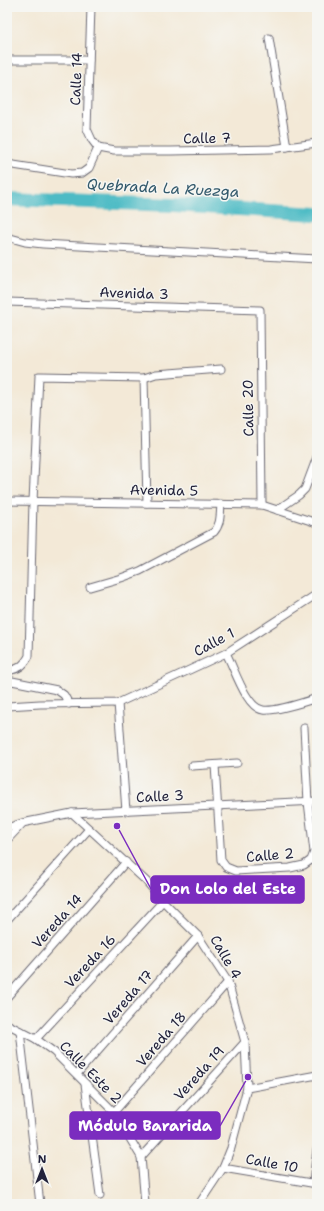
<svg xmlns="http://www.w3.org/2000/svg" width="324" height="1211" font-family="'Shantell Sans',sans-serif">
<rect width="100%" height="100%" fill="#f6f6f2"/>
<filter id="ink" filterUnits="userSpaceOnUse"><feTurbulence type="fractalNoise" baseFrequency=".025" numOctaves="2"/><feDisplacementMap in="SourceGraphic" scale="8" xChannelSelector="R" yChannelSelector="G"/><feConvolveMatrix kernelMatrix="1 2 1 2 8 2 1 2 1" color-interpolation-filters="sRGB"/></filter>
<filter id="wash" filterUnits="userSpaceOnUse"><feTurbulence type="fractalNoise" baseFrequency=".012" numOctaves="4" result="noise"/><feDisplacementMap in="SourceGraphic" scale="16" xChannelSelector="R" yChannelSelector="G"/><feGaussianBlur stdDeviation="0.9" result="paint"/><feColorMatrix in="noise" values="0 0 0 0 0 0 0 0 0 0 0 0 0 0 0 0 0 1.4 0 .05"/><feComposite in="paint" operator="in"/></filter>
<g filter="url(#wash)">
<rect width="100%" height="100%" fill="#f3e9d7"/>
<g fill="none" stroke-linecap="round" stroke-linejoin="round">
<polyline stroke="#4dbbc5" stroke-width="14" points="7,199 174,205 317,214"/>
</g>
</g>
<g filter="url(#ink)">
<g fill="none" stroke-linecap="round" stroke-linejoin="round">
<defs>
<g id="street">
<polyline points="91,7 87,129 92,140 98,148"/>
<polyline points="269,38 287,147"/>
<polyline points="7,60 89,60"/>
<polyline points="98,148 114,151 171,151 271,149 317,143"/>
<polyline points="7,164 71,174 82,173 89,168 98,148"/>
<polyline points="7,237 25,242 43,244 317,259"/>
<polyline points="7,302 260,310 262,505"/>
<polyline points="144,378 156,374 221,369"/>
<polyline points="7,501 262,505 317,523"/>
<polyline points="277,510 299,495 305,489 317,457"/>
<path d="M90,587L121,578L140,571L214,532C221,524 220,515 221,504"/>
<path d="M226,653C234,667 246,708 263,710C276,712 304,702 317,698"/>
<path d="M7,671C18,669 23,667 29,656L33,501L39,376L144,378L147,503"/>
<polyline points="7,680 57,690 64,695 69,704"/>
<polyline points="118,703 126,811"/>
<polyline points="7,706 40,704 118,703 226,653 317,594"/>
<polyline points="215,765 221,860 226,867 236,871 290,868 304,865 311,860 314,852 308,802 304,728"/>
<polyline points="192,766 237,763"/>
<polyline points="72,813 146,881 163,901 198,936 228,982 245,1042 247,1088 231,1148 223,1168 199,1204"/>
<polyline points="7,828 22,823 72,813 317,801"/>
<polyline points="7,840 22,824"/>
<polyline points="7,920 89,829"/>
<polyline points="7,997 126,862"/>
<polyline points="7,1024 36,1039 54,1052 114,1112 141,1157 145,1204"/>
<polyline points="20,1031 40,1204"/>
<polyline points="36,1039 163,901"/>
<polyline points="77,1074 198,936"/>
<polyline points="85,1084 100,1195"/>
<polyline points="247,1088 317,1075"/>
<polyline points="114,1112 228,982"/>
<polyline points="141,1157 245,1042"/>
<polyline points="223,1168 317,1184"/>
<polyline points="313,1183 317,1149"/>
</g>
</defs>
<use href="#street" stroke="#6b6872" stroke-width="9"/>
<use href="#street" stroke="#fff" stroke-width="7"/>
</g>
</g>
<g text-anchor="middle" stroke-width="3" stroke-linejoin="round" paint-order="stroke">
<g font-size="14" fill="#22223b" stroke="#f6f6f2">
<text transform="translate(76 79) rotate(-88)" y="5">Calle 14</text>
<text transform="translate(207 138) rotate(-1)" y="5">Calle 7</text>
<text transform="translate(134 293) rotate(2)" y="5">Avenida 3</text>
<text transform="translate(248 408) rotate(-91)" y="5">Calle 20</text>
<text transform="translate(164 490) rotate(1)" y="5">Avenida 5</text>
<text transform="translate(214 642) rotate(-28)" y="5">Calle 1</text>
<text transform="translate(160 796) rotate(-3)" y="5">Calle 3</text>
<text transform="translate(270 855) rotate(-5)" y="5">Calle 2</text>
<text transform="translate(57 921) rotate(-48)" y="5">Vereda 14</text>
<text transform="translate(226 957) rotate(60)" y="5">Calle 4</text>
<text transform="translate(90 961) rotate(-47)" y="5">Vereda 16</text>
<text transform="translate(128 997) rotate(-49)" y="5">Vereda 17</text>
<text transform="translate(161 1039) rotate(-49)" y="5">Vereda 18</text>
<text transform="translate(91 1072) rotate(45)" y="5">Calle Este 2</text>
<text transform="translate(199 1073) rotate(-48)" y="5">Vereda 19</text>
<text transform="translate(272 1163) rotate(10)" y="5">Calle 10</text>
</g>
<g font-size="15" font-style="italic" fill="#31586b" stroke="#f6f6f2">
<text transform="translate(163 188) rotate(3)" y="5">Quebrada La Ruezga</text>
</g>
</g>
<path fill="none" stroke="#7b2cbf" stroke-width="1.5" d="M117 826L151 889M248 1077L220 1126"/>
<g fill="#7b2cbf" stroke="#f6f6f2" stroke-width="1.5">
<circle cx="117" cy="826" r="4"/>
<circle cx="248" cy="1077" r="4"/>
</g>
<g fill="#7b2cbf" stroke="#7b2cbf" stroke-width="1.5">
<rect x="151" y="876" width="153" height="27" rx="4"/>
<rect x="70" y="1112" width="150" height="27" rx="4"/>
</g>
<g font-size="15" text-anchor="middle" font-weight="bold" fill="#fff">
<text x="228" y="894">Don Lolo del Este</text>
<text x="145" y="1131">Módulo Bararida</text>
</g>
<rect width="324" height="1211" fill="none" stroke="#f6f6f2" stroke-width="24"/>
<g transform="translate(42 1169)" stroke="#f6f6f2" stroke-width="3" paint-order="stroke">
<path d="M0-3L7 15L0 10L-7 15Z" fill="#22223b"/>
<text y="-6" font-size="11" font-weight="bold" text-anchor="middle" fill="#22223b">N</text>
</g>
</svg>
